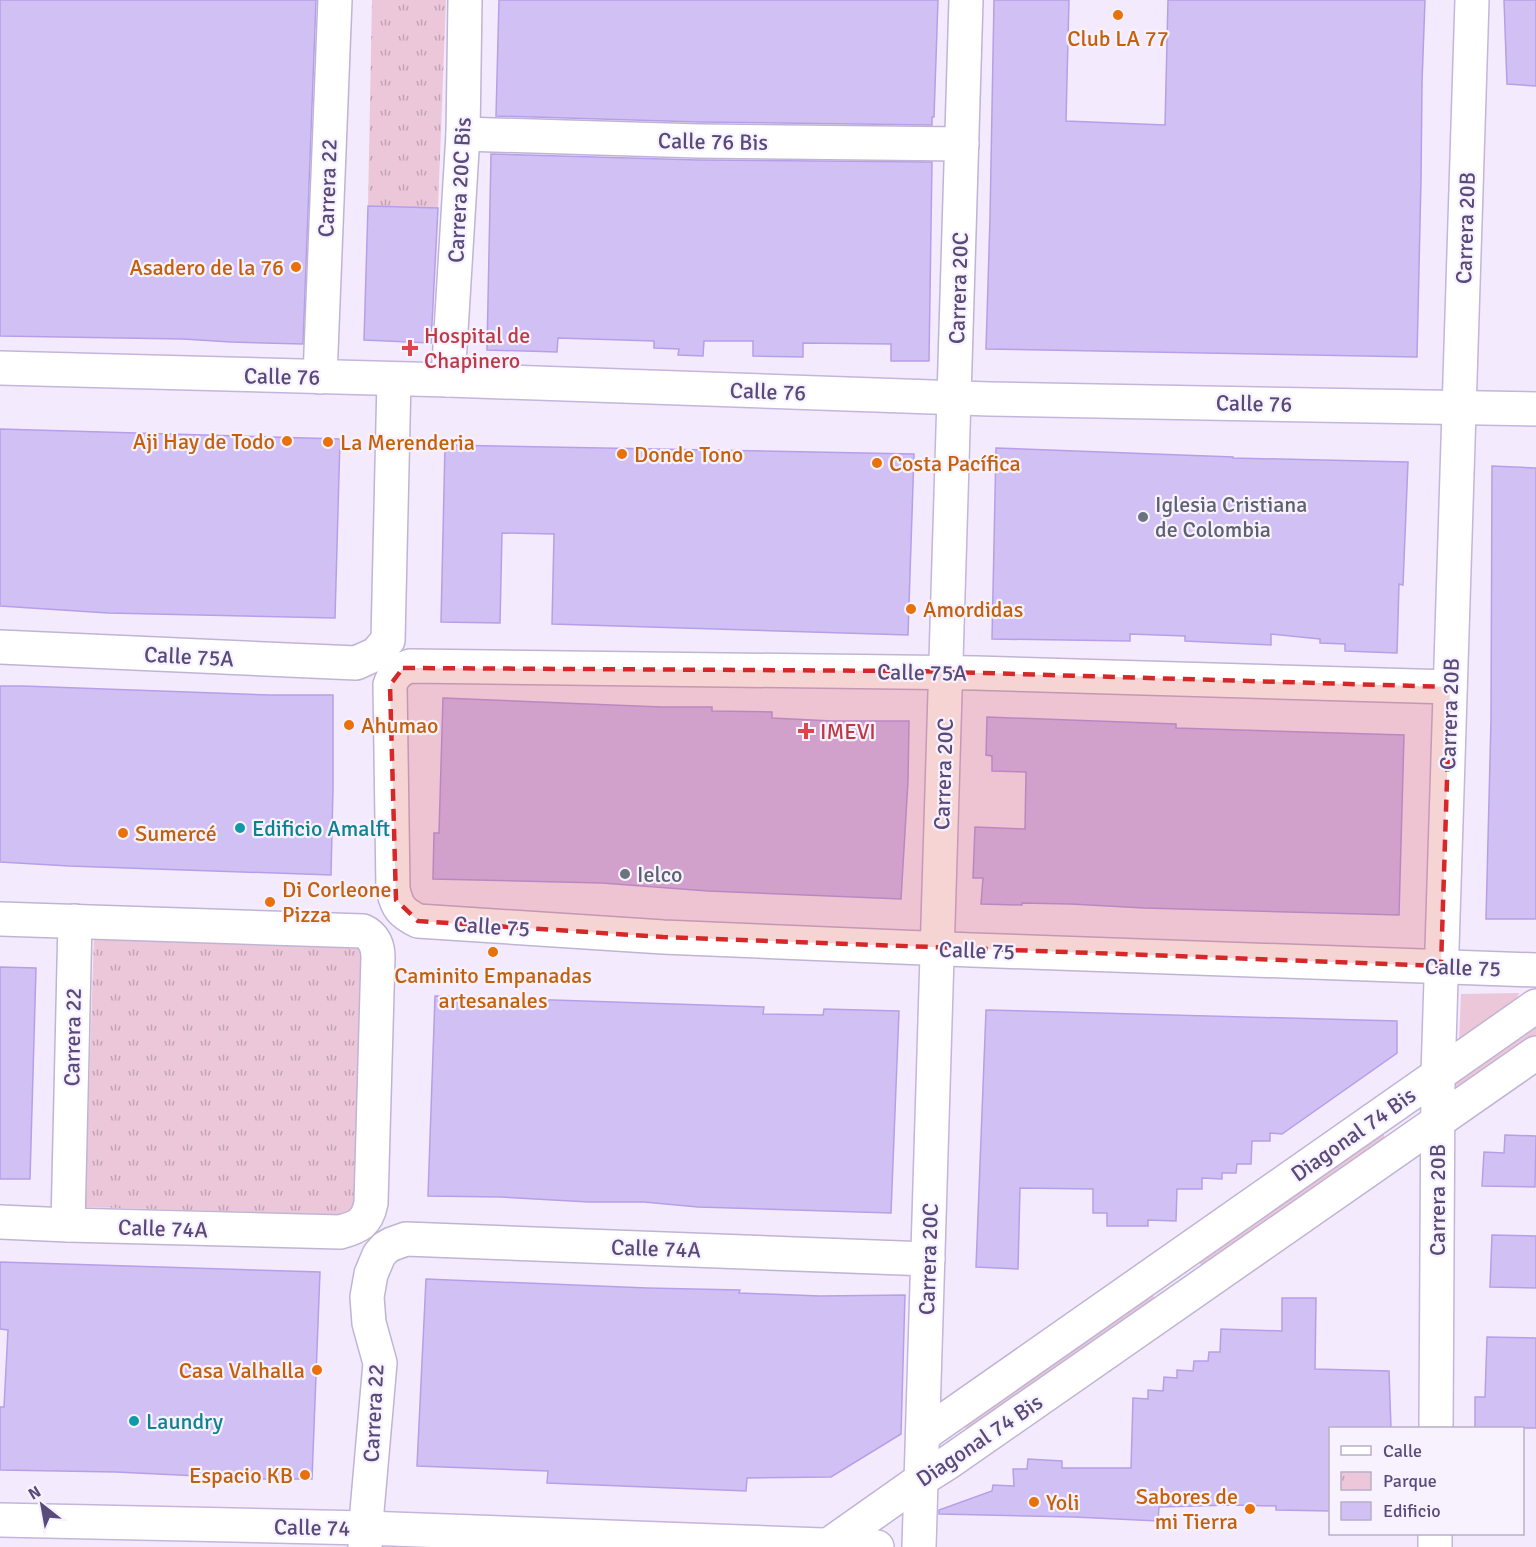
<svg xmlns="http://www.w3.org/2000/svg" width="1536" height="1547" font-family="Signika,sans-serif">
<defs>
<pattern id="park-tufts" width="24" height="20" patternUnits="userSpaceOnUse" patternTransform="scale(1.5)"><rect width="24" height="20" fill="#ecc6d9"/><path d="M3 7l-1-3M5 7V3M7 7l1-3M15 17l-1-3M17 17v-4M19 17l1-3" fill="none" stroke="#c2a3b5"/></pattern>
</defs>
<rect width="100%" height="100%" fill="#f4eafd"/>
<g fill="#ecc6d9">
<polygon points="1519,993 1514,1005 1459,1043 1461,994"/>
<polygon points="1536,1021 1536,1038 1455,1095 1457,1076"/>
<polygon points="1384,1128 1384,1146 1204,1270 1197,1258"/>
<polygon points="1150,1291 1159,1305 965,1440 966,1421"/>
</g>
<g fill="url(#park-tufts)">
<polygon points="372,0 446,0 438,208 368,206"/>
<polygon points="94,937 365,944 356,1215 85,1207"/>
</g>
<g fill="#d1c0f4" stroke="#b69fe8" stroke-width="1.5">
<polygon points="0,0 316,0 303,344 231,342 183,339 0,336"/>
<polygon points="499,0 938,0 934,117 932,117 932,125 699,122 496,116"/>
<polygon points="994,0 1069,0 1066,121 1165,125 1168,0 1425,0 1422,83 1421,179 1417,357 986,349 990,218"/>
<polygon points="1504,0 1536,0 1536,86 1507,84"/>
<polygon points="491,154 699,160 932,162 929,361 891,361 891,344 803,343 803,357 753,356 753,341 704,341 703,356 678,355 679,349 654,348 654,341 558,338 557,352 487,350"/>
<polygon points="368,206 438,208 431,343 364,340"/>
<polygon points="0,429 340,439 335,618 108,613 0,606"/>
<polygon points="445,445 914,454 908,635 552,624 554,534 502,533 500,623 441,622"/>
<polygon points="996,448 1233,457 1233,458 1408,462 1403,585 1399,584 1397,653 1345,651 1345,644 1320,643 1320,639 1271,634 1271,645 1185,641 1185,636 1130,634 1130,641 992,639"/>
<polygon points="1492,466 1536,468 1536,919 1486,919 1491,720"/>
<polygon points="0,686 23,686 270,695 333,695 333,788 331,875 69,866 0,862"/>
<polygon points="443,698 661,707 712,707 712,711 772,712 772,718 832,721 909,721 908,781 901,899 708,891 602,883 433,879 434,833 439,833"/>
<polygon points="987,717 1176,724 1176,728 1404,735 1399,915 1144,908 1071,904 1022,903 1022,905 981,904 983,878 973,878 975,827 1025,829 1026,772 992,771 992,756 986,755"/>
<polygon points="0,967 36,968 30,1179 0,1179"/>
<polygon points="435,996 764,1007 763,1014 823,1015 824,1009 899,1011 891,1213 698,1207 644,1202 589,1202 500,1197 428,1196"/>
<polygon points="986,1010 1397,1021 1397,1053 1282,1134 1270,1133 1270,1141 1252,1141 1251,1164 1237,1164 1236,1173 1222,1173 1222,1179 1202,1178 1202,1189 1177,1189 1176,1221 1148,1220 1148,1226 1107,1226 1107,1213 1093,1213 1093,1189 1020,1188 1018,1269 976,1267"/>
<polygon points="1505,1135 1536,1136 1535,1187 1482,1186 1484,1152 1504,1153"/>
<polygon points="1492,1235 1536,1236 1536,1288 1490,1287"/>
<polygon points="0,1262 320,1272 312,1479 263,1479 116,1472 0,1470 0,1407 4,1407 8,1330 0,1329"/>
<polygon points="426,1279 647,1288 740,1290 739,1293 820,1296 905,1295 901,1434 831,1477 747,1478 746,1491 547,1483 548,1471 417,1466"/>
<polygon points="1282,1298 1316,1298 1315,1369 1389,1371 1391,1428 1330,1428 1330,1511 1276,1510 1276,1506 1232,1505 1159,1507 1158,1521 1074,1517 939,1514 939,1510 992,1491 993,1485 1014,1486 1013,1469 1027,1469 1028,1459 1062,1461 1062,1468 1131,1468 1133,1398 1148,1399 1148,1390 1163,1391 1164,1377 1177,1378 1177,1370 1193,1371 1194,1361 1208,1361 1209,1352 1220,1352 1221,1329 1282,1331"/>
<polygon points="1487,1337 1536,1338 1536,1428 1475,1428 1475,1397 1485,1397"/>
</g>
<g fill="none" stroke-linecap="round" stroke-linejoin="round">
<defs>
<g id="street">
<polyline points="463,134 699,141 962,144"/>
<polyline points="320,377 335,0"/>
<polyline points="448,380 463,134 465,0"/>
<polyline points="954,397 966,0"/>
<polyline points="0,647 356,663 376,654 388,640 394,379"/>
<path d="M1450,687L976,673L410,666C400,669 393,675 390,685L393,889C397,908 402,913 418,921L663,937L972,950L1536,970"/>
<path d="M0,919L363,931C374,936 378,946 378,957L371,1203C367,1223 359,1227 340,1232L68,1225L0,1222"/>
<polyline points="68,1225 75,921"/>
<polyline points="923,1435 1536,1006"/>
<polyline points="827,1546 922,1479 949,1462 1536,1053"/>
<polyline points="365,1547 367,1511 380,1363 369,1323 367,1297 371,1274 379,1255 385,1248 392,1244 406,1239 928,1259"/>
</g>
<g id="secondary">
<polyline points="0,368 448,380 989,399 1536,409"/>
<polyline points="1436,1428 1438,1075 1472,0"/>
<polyline points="0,1520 365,1528 877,1547"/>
<polyline points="919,1547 954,397"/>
<polyline points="1435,1547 1435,1534"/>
</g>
</defs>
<use href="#street" stroke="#c0b4d5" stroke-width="36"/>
<use href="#secondary" stroke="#c4b5dd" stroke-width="36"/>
<use href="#street" stroke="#fff" stroke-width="33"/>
<use href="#secondary" stroke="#fff" stroke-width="33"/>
</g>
<path fill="#d62828" fill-opacity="0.2" stroke="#d62828" stroke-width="4.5" stroke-dasharray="12 8" stroke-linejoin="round" d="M403,668L917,671L1450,687L1441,966L663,937L418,921L396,900L390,685Z"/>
<g fill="#e8710a" stroke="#f8f1ff" stroke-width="2">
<circle cx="1118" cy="15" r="6"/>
<circle cx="296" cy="267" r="6"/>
<circle cx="287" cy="441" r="6"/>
<circle cx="328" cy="442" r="6"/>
<circle cx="622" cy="454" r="6"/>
<circle cx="877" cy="463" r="6"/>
<circle cx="911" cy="609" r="6"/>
<circle cx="349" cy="725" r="6"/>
<circle cx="123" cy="833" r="6"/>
<circle cx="270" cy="902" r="6"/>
<circle cx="493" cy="952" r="6"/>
<circle cx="317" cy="1370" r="6"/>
<circle cx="305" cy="1475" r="6"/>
<circle cx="1034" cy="1502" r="6"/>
<circle cx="1250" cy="1509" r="6"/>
</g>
<g fill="#e0444e" stroke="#f8f1ff" stroke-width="2">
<path d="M407 339h6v6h6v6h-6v6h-6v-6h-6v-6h6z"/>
<path d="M803 722h6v6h6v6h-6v6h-6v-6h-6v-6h6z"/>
</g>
<g fill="#6b7280" stroke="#f8f1ff" stroke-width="2">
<circle cx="1143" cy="517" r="6"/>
<circle cx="625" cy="874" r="6"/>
</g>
<g fill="#0f9aa8" stroke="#f8f1ff" stroke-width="2">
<circle cx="240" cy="828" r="6"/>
<circle cx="134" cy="1421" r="6"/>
</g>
<g text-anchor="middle" stroke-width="4.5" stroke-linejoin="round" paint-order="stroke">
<g font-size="22" fill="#c56008" stroke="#f8f1ff" text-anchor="start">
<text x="1118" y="46" text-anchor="middle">Club LA 77</text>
<text x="284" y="275" text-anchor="end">Asadero de la 76</text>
<text x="275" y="449" text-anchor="end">Aji Hay de Todo</text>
<text x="340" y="450">La Merenderia</text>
<text x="634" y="462">Donde Tono</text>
<text x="889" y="471">Costa Pacífica</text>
<text x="923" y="617">Amordidas</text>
<text x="361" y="733">Ahumao</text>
<text x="135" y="841">Sumercé</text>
<text x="282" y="897">Di Corleone<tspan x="282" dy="25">Pizza</tspan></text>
<text x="493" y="983" text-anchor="middle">Caminito Empanadas<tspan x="493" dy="25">artesanales</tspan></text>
<text x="305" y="1378" text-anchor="end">Casa Valhalla</text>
<text x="293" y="1483" text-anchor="end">Espacio KB</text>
<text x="1238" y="1504" text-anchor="end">Sabores de<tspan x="1238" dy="25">mi Tierra</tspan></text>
<text x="1046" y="1510">Yoli</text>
</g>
<g font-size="22" fill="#584b7a" stroke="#f8f1ff">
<text transform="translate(713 141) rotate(1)" y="8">Calle 76 Bis</text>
<text transform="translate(327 188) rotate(-88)" y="8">Carrera 22</text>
<text transform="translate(459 190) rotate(-87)" y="8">Carrera 20C Bis</text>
<text transform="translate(1465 228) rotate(-88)" y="8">Carrera 20B</text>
<text transform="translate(958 288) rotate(-88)" y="8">Carrera 20C</text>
<text transform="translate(282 376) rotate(1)" y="8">Calle 76</text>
<text transform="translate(768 391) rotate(2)" y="8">Calle 76</text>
<text transform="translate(1254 403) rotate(1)" y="8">Calle 76</text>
<text transform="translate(189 656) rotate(3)" y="8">Calle 75A</text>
<text transform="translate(922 672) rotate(1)" y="8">Calle 75A</text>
<text transform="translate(1449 714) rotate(-88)" y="8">Carrera 20B</text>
<text transform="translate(943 774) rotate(-88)" y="8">Carrera 20C</text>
<text transform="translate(492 926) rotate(4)" y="8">Calle 75</text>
<text transform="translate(977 950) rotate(2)" y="8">Calle 75</text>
<text transform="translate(1463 967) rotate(2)" y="8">Calle 75</text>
<text transform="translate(72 1037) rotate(-89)" y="8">Carrera 22</text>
<text transform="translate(1353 1134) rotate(-35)" y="8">Diagonal 74 Bis</text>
<text transform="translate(1437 1200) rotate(-90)" y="8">Carrera 20B</text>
<text transform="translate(163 1228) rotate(2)" y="8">Calle 74A</text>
<text transform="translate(656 1248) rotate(2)" y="8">Calle 74A</text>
<text transform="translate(928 1259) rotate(-88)" y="8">Carrera 20C</text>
<text transform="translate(373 1413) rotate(-87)" y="8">Carrera 22</text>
<text transform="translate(979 1440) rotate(-34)" y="8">Diagonal 74 Bis</text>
<text transform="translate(312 1527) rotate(1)" y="8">Calle 74</text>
</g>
<g font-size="22" fill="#be3a42" stroke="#f8f1ff" text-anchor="start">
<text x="424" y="343">Hospital de<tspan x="424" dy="25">Chapinero</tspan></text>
<text x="820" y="739">IMEVI</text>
</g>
<g font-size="22" fill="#5b616d" stroke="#f8f1ff" text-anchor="start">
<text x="1155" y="512">Iglesia Cristiana<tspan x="1155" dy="25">de Colombia</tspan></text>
<text x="637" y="882">Ielco</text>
</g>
<g font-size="22" fill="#0d838f" stroke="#f8f1ff" text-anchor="start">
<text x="252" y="836">Edificio Amalft</text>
<text x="146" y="1429">Laundry</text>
</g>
</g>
<rect x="1329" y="1427" width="195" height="108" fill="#f8f1ff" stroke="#b8afca" stroke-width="1.5"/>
<rect x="1341" y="1446" width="30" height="9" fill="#ffffff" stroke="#b8afca" stroke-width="1.5"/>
<text x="1383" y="1457" font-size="18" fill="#584b7a">Calle</text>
<rect x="1341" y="1472" width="30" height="18" fill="url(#park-tufts)" stroke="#b8afca" stroke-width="1.5"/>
<text x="1383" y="1487" font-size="18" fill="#584b7a">Parque</text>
<rect x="1341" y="1502" width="30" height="18" fill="#d1c0f4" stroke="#b8afca" stroke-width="1.5"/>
<text x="1383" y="1517" font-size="18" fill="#584b7a">Edificio</text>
<g transform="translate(42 1505) rotate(329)" stroke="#f8f1ff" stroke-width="4.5" paint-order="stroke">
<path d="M0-4.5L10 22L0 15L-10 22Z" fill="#584b7a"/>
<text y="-9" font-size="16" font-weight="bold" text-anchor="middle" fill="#584b7a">N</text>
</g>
</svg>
